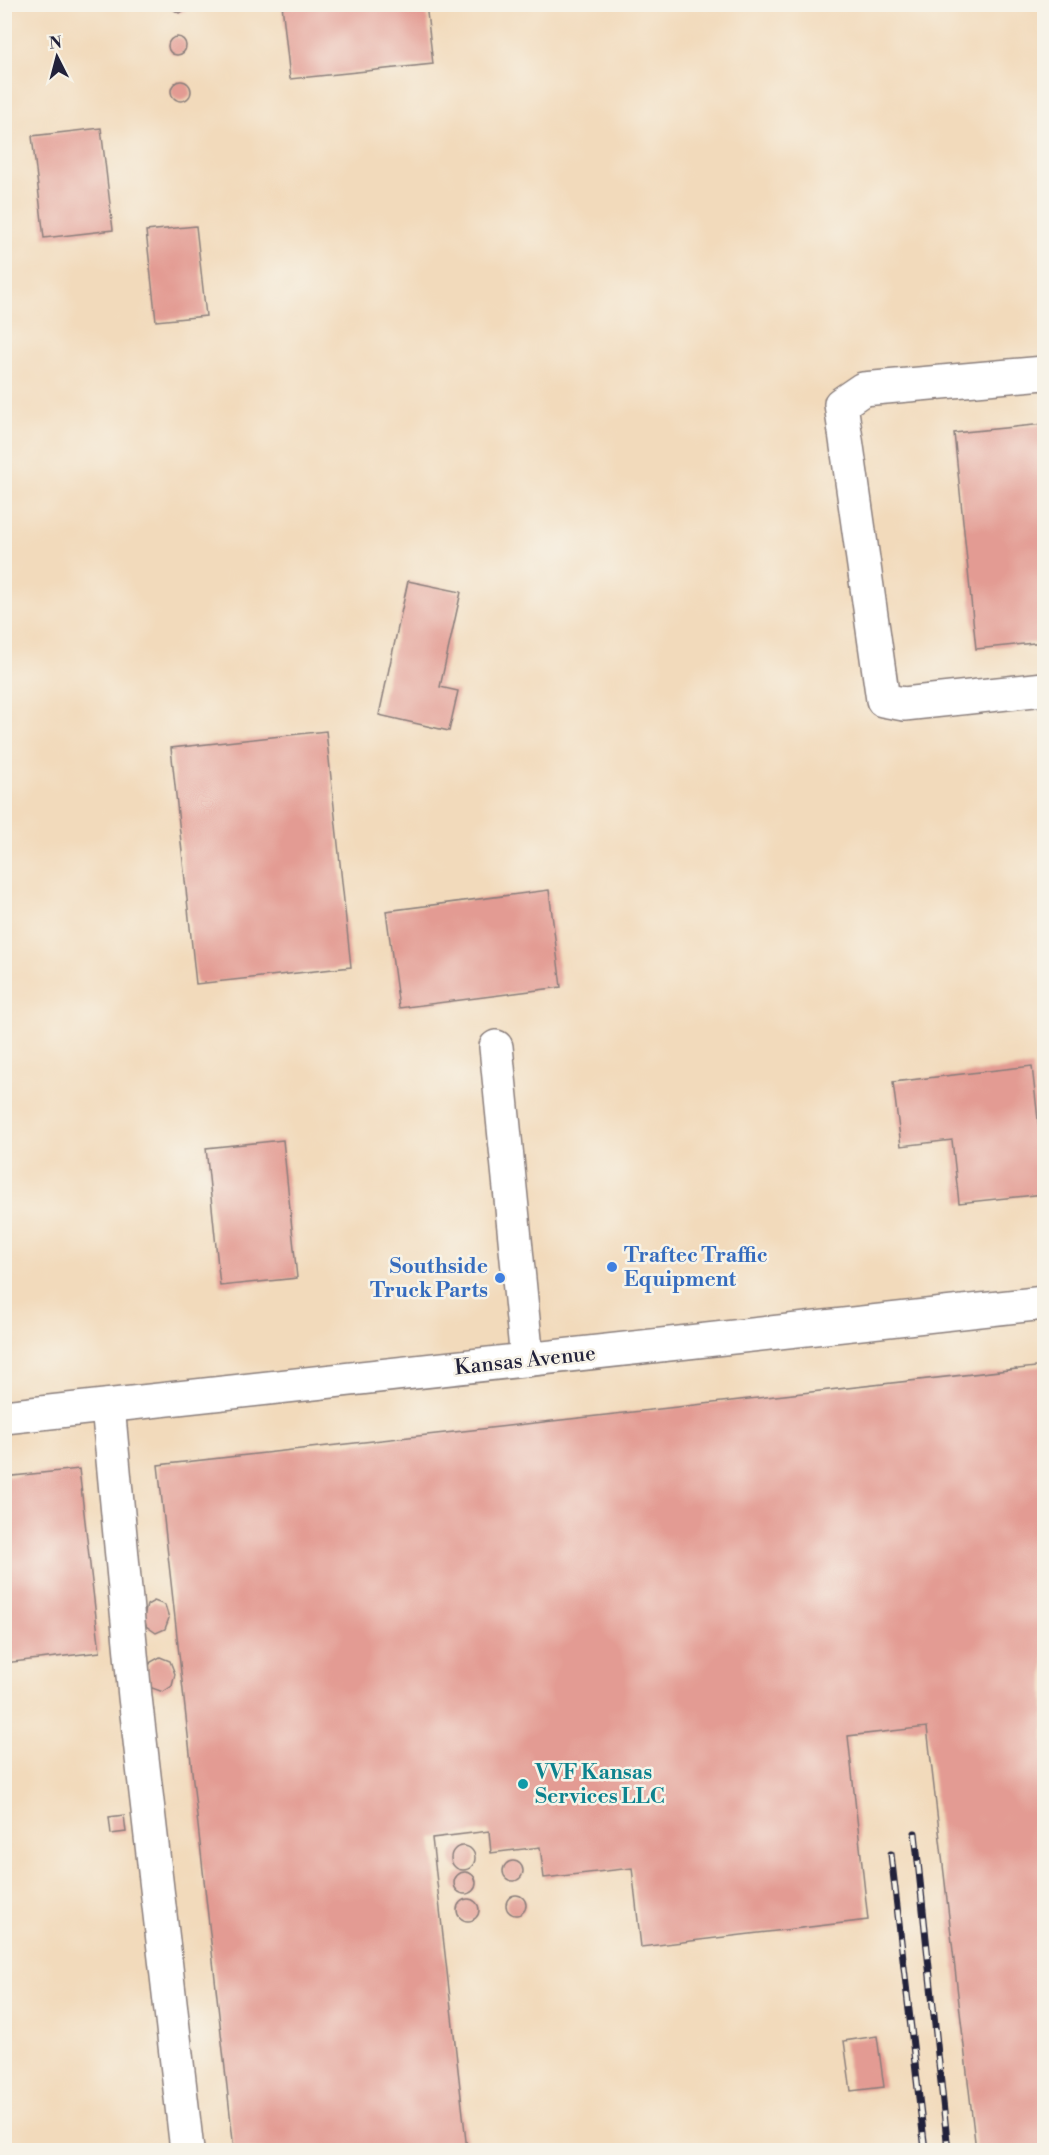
<svg xmlns="http://www.w3.org/2000/svg" width="1049" height="2155" font-family="'Libre Bodoni',serif">
<rect width="100%" height="100%" fill="#f7f3e8"/>
<filter id="ink" filterUnits="userSpaceOnUse"><feTurbulence type="fractalNoise" baseFrequency=".0167" numOctaves="2"/><feDisplacementMap in="SourceGraphic" scale="12" xChannelSelector="R" yChannelSelector="G"/><feConvolveMatrix kernelMatrix="1 2 1 2 8 2 1 2 1" color-interpolation-filters="sRGB"/></filter>
<filter id="wash" filterUnits="userSpaceOnUse"><feTurbulence type="fractalNoise" baseFrequency=".008" numOctaves="4" result="noise"/><feDisplacementMap in="SourceGraphic" scale="24" xChannelSelector="R" yChannelSelector="G"/><feGaussianBlur stdDeviation="1.35" result="paint"/><feColorMatrix in="noise" values="0 0 0 0 0 0 0 0 0 0 0 0 0 0 0 0 0 1.4 0 .05"/><feComposite in="paint" operator="in"/></filter>
<g filter="url(#wash)">
<rect width="100%" height="100%" fill="#f2dabb"/>
<g id="blocks">
<g fill="#e39b93">
<polygon points="171,4 189,4 186,10 179,13 174,10"/>
<polygon points="282,4 426,4 433,64 290,79"/>
<circle cx="177" cy="46" r="9"/>
<circle cx="181" cy="91" r="10"/>
<polygon points="101,128 113,230 44,238 32,136"/>
<polygon points="196,226 206,316 156,321 146,231"/>
<polygon points="1044,424 1044,642 976,649 954,433"/>
<polygon points="408,581 461,592 440,687 458,691 449,731 379,715"/>
<polygon points="326,731 351,967 196,984 171,748"/>
<polygon points="549,890 561,987 399,1008 386,911"/>
<polygon points="1032,1066 1044,1173 1044,1194 959,1203 952,1140 901,1146 893,1082"/>
<polygon points="283,1140 297,1278 220,1286 206,1148"/>
<polygon points="1044,1366 1044,2150 976,2150 927,1727 848,1736 868,1920 641,1947 632,1868 544,1878 540,1847 491,1853 489,1831 432,1838 467,2150 234,2150 158,1465"/>
<polygon points="79,1469 100,1652 4,1663 4,1477"/>
<polygon points="154,1601 165,1605 169,1618 165,1629 156,1633 146,1626 144,1617 147,1605"/>
<polygon points="160,1657 170,1661 175,1674 172,1686 163,1692 152,1688 149,1682 148,1668 151,1662"/>
<polygon points="124,1815 126,1832 111,1834 109,1817"/>
<circle cx="463" cy="1858" r="12"/>
<circle cx="513" cy="1871" r="10"/>
<circle cx="465" cy="1883" r="11"/>
<circle cx="516" cy="1905" r="10"/>
<circle cx="468" cy="1910" r="11"/>
<polygon points="877,2036 884,2087 851,2091 844,2041"/>
</g>
</g>
</g>
<g filter="url(#ink)">
<use href="#blocks" fill-opacity="0" stroke="#8a7e7b" stroke-width="1.5"/>
<g fill="none" stroke-linecap="round" stroke-linejoin="round">
<defs>
<g id="minor">
<polyline points="1044,373 863,389 841,404 883,700 904,704 1044,689"/>
<polyline points="496,1047 527,1360"/>
<polyline points="108,1406 135,1697 187,2150"/>
</g>
<polyline id="major" points="4,1417 1044,1303"/>
</defs>
<use href="#minor" stroke="#8a7e7b" stroke-width="36"/>
<use href="#major" stroke="#8a7e7b" stroke-width="36"/>
<use href="#minor" stroke="#fff" stroke-width="33"/>
<use href="#major" stroke="#fff" stroke-width="33"/>
<defs>
<g id="rail">
<polyline points="915,1833 948,2150"/>
<polyline points="891,1854 925,2150"/>
</g>
</defs>
<use href="#rail" stroke="#22223b" stroke-width="7"/>
<use href="#rail" stroke="#f7f3e8" stroke-width="4.5" stroke-dasharray="14" stroke-linecap="butt"/>
</g>
</g>
<g fill="#3f7fe0" stroke="#f7f3e8" stroke-width="2">
<circle cx="612" cy="1267" r="6"/>
<circle cx="500" cy="1278" r="6"/>
</g>
<circle fill="#0f9aa8" stroke="#f7f3e8" stroke-width="2" cx="523" cy="1784" r="6"/>
<g text-anchor="middle" stroke-width="5" stroke-linejoin="round" paint-order="stroke">
<g font-size="21" font-weight="bold" fill="#366cbe" stroke="#f7f3e8" text-anchor="start">
<text x="624" y="1262">Traftec Traffic<tspan x="624" dy="24">Equipment</tspan></text>
<text x="488" y="1273" text-anchor="end">Southside<tspan x="488" dy="24">Truck Parts</tspan></text>
</g>
<g font-size="21" fill="#22223b" stroke="#f7f3e8">
<text transform="translate(525 1360) rotate(-6)" y="7">Kansas Avenue</text>
</g>
<g font-size="21" font-weight="bold" fill="#0d838f" stroke="#f7f3e8" text-anchor="start">
<text x="535" y="1779">VVF Kansas<tspan x="535" dy="24">Services LLC</tspan></text>
</g>
</g>
<rect width="1049" height="2155" fill="none" stroke="#f7f3e8" stroke-width="24"/>
<g transform="translate(57 57) rotate(354)" stroke="#f7f3e8" stroke-width="4.5" paint-order="stroke">
<path d="M0-4.5L10 22L0 15L-10 22Z" fill="#22223b"/>
<text y="-9" font-size="16" font-weight="bold" text-anchor="middle" fill="#22223b">N</text>
</g>
</svg>
